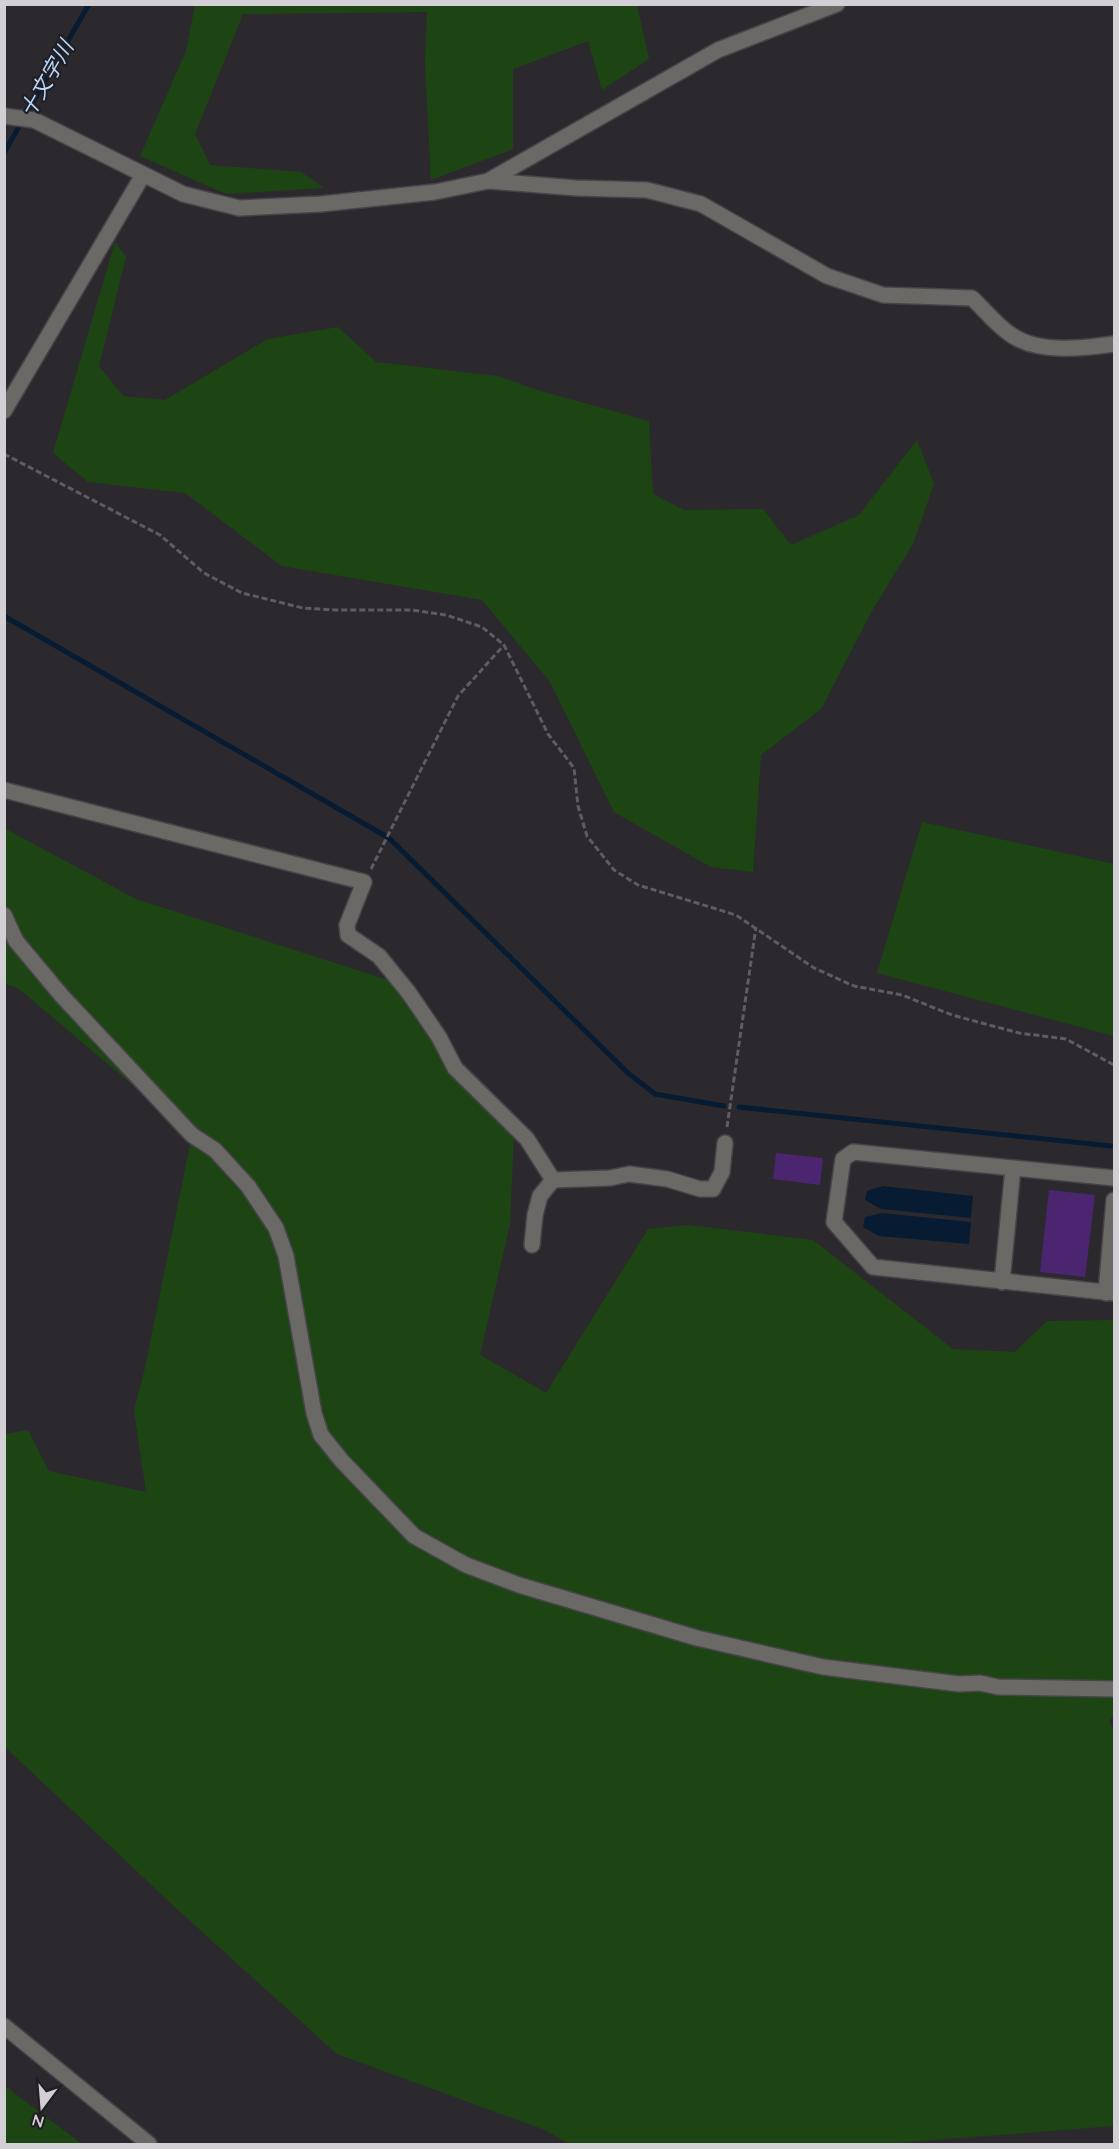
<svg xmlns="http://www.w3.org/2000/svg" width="1119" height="2149" font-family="Quicksand,'Noto Sans JP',sans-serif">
<rect width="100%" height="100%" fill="#2b292e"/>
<g fill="#1d4513">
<polygon points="195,5 637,5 649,59 602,90 588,41 513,69 513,149 431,180 425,63 427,12 243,14 195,134 210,165 301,172 324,188 226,194 140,156 186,51"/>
<polygon points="115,242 126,257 99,366 123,396 165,400 268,339 338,327 376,362 498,376 537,390 649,421 653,494 684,510 763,509 791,545 859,515 917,440 934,484 913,544 873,609 821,709 761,755 753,872 711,867 614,812 550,682 482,600 282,566 185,493 88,482 53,453"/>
<polygon points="922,822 1114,864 1114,1036 877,973"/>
<polygon points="4,828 136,899 391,981 459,1080 514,1133 510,1224 480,1355 546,1393 648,1229 688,1225 813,1240 953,1349 1015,1352 1047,1321 1114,1320 1114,1715 1109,1721 1114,1731 1114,2126 883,2144 570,2144 545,2130 337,2054 178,1910 5,1747 5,1434 28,1430 49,1471 146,1492 134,1410 145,1368 192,1135 19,989 5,983"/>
<polygon points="5,2086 82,2144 5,2144"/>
</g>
<g fill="#071c32">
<polygon points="883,1186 973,1196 971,1218 881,1209 865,1200 867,1191"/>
<polygon points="882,1213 971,1222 969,1244 879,1236 863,1227 865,1217"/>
</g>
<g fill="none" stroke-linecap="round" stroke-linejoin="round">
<g stroke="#071c32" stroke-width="5">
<polyline points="4,153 89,4"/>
<polyline points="4,616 389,838 628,1073 655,1094 724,1106"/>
<polyline points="739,1107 1111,1146"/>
</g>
</g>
<g fill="#4c2570">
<polygon points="776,1153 823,1158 820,1185 773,1179"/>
<polygon points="1049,1190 1095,1195 1085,1277 1040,1272"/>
</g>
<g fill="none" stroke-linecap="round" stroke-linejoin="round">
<defs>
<g id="minor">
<path d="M4,116L34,120L183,194L239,208L321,204L435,192L488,181L576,188L647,190L701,204L827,276L883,295L972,298C985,310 998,327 1013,336C1040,354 1085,348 1114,344"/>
<polyline points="488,181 718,50 837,4"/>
<polyline points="4,411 143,175"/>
<polyline points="4,790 364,882 347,925 348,935 379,956 409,993 439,1037 455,1068 527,1139 553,1180 610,1178 629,1174 667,1179 700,1189 713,1189 722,1172 725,1143"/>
<polyline points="4,915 16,941 62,996 192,1135 215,1150 248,1186 276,1228 286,1256 314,1413 321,1435 342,1461 414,1536 466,1565 519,1585 697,1638 823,1667 959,1684 980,1683 998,1687 1114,1689"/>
<polyline points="1114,1178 853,1152 843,1159 834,1222 873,1267 1114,1293"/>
<polyline points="532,1245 535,1215 540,1196 553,1180"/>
<polyline points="1002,1282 1013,1168"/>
<polyline points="1106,1293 1114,1200"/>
<polyline points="4,2026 149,2144"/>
</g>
</defs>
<use href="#minor" stroke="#464449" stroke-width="18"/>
<g stroke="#5f5d61" stroke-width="3" stroke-dasharray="6 3" stroke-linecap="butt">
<polyline points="4,454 160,535 204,573 242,593 303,608 335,610 412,610 446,615 482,627 504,645 548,734 574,768 578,806 587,836 614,870 638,885 736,915 814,968 854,986 902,995 952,1015 1019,1033 1066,1039 1114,1065"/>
<polyline points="371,869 458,696 504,645"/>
<polyline points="727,1127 756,927"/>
</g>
<use href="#minor" stroke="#6b6966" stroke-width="15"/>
</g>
<g text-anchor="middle" stroke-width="4.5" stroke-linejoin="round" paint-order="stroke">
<g font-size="21" font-style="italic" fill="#b6d7fc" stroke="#211f24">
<text transform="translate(47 79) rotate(-60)" y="7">十文字川</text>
</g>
</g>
<rect width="1119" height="2149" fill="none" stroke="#d2d0d4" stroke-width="12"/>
<g transform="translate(42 2107) rotate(196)" stroke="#211f24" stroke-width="4.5" paint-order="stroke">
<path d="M0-4.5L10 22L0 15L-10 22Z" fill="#d2d0d4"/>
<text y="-9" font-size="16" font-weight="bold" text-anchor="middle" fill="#d2d0d4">N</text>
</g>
</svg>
